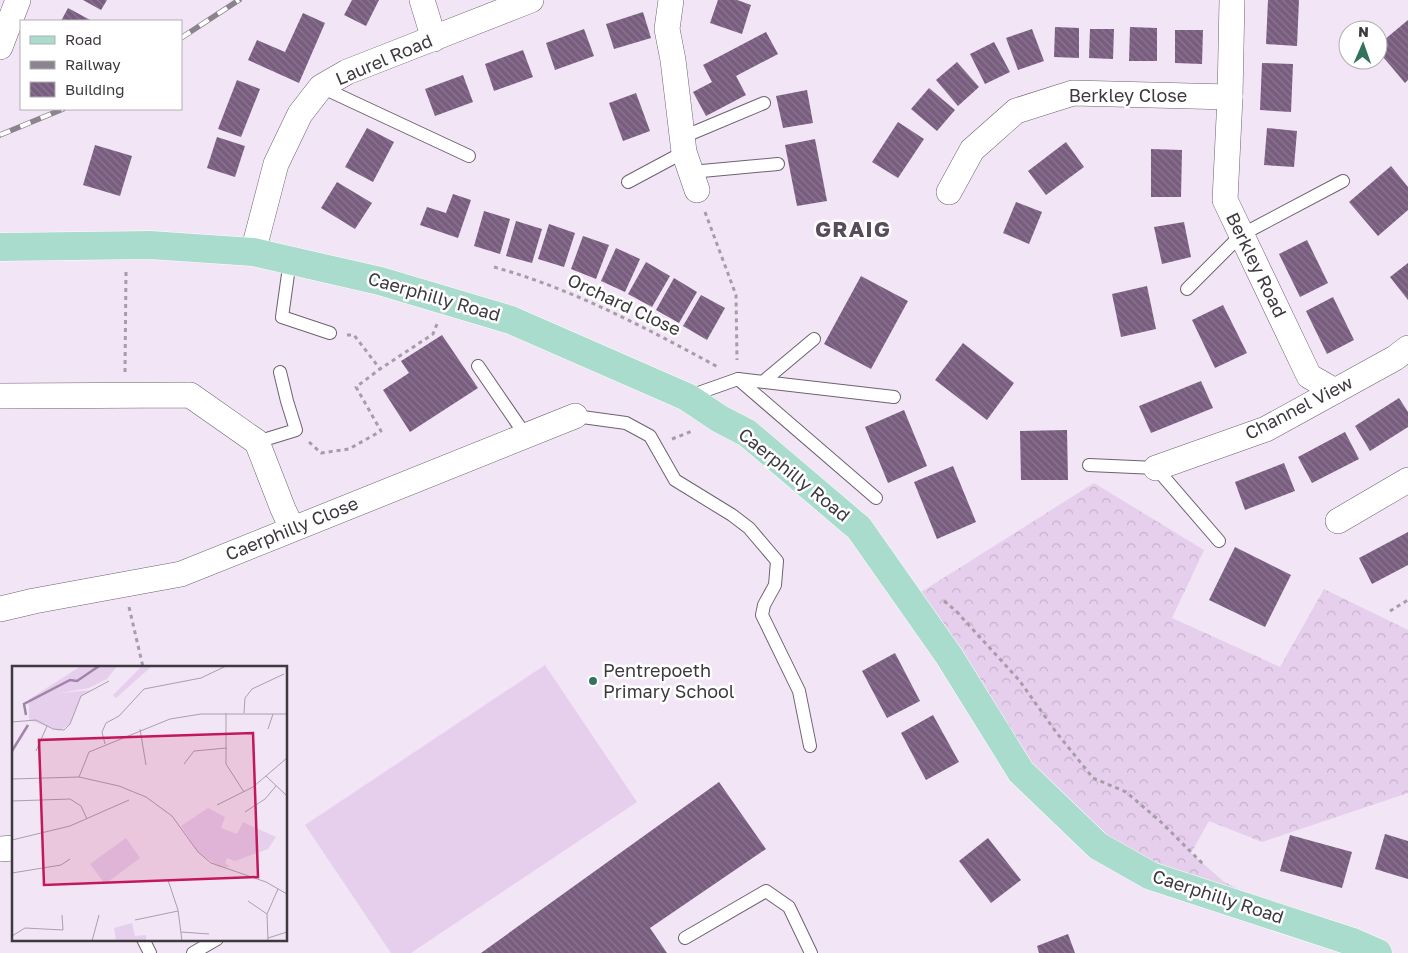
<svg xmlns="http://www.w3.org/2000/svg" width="1408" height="953" font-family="'Golos Text',sans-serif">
<defs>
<pattern id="forest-crowns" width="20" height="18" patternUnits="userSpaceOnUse" patternTransform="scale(1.25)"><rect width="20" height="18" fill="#e6cfec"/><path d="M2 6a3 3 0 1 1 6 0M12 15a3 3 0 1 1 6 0" fill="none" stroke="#c6b2cb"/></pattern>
<pattern id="building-back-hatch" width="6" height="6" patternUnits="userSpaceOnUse" patternTransform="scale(1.25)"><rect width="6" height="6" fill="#785d7f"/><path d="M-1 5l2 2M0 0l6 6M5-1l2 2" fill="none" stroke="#8b7790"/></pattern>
</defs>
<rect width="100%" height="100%" fill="#f2e5f5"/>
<polygon fill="url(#forest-crowns)" points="1094,483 1204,550 1172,618 1280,667 1324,589 1408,630 1408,793 1262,842 1209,821 1191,853 1223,881 1311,928 1151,876 1021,772 910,599"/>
<polygon fill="#e6cfec" points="545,665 637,802 411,953 391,953 305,825"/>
<g fill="url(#building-back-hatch)">
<polygon points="83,0 107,0 101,10"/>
<polygon points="352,0 379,0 366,26 344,15"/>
<polygon points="718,0 737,0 751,5 742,34 710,23"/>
<polygon points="1268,0 1299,0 1297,46 1266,44"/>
<polygon points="68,8 92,21 61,21"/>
<polygon points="643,12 651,38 614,49 606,24"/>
<polygon points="303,13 325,23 299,83 248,60 257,40 285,52"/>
<polygon points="1408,20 1408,80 1405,83 1378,51 1378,45"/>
<polygon points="1055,27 1079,28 1079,58 1054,57"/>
<polygon points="1130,27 1157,28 1157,61 1129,61"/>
<polygon points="584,29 594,56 555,70 546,43"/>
<polygon points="1032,29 1044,61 1018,70 1006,38"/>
<polygon points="1090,29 1114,29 1113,59 1089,58"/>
<polygon points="1175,30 1203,30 1202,64 1175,63"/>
<polygon points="766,32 778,54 736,76 746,95 706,116 693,92 712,82 703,65"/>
<polygon points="994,42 1010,72 985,84 970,54"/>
<polygon points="523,50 533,77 494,91 485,64"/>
<polygon points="957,62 979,87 958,106 936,80"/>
<polygon points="1262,63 1293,64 1291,112 1260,110"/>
<polygon points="463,75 473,102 435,116 425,89"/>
<polygon points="237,80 260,89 241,137 218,129"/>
<polygon points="929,88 955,110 937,131 911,109"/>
<polygon points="807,90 813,123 783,128 776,96"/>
<polygon points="636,93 650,131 623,141 609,103"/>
<polygon points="898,122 924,139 898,178 872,162"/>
<polygon points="367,128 394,142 373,182 345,167"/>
<polygon points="1267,128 1297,131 1294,167 1264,165"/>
<polygon points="217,137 245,146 235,177 207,168"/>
<polygon points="815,139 827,201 797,206 785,145"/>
<polygon points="1066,142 1084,167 1046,195 1028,171"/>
<polygon points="95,145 132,156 120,196 83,185"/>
<polygon points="1151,149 1182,150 1181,197 1151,197"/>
<polygon points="1391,166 1408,187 1408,210 1378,236 1349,202"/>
<polygon points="337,182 372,203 355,229 321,208"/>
<polygon points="453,194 471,200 458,238 420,225 427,207 446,213"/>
<polygon points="1016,202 1042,212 1029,244 1003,233"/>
<polygon points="484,211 510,219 500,254 474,246"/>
<polygon points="516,221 542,229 532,263 506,256"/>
<polygon points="1184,222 1191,257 1162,264 1154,227"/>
<polygon points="549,224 575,233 564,267 538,259"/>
<polygon points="583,236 609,245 596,279 571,269"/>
<polygon points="1307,240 1328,283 1300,297 1279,254"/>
<polygon points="616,248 640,259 625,292 601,281"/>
<polygon points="646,262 670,276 652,307 628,294"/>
<polygon points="1408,263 1408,300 1390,277"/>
<polygon points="861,276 908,301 871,369 824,344"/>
<polygon points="674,278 697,292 679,323 656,310"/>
<polygon points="1147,286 1156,329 1121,337 1112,294"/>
<polygon points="701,295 725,308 707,340 683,326"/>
<polygon points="1333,297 1354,340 1327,354 1306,311"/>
<polygon points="1223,305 1247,353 1215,368 1192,320"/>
<polygon points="442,335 478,388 410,432 383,390 409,373 401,361"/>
<polygon points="963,343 1014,383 987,420 935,380"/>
<polygon points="1201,381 1213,408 1151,433 1139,406"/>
<polygon points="1399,398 1408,412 1408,427 1370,451 1355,426"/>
<polygon points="904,410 927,466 888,483 865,427"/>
<polygon points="1067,430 1068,480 1021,480 1020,431"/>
<polygon points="1345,432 1359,459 1312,483 1298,457"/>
<polygon points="1284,463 1295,491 1245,510 1235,482"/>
<polygon points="953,466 976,522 937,539 914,482"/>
<polygon points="1408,532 1408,565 1372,584 1359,558"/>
<polygon points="1235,547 1291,575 1265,627 1209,600"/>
<polygon points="895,653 920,701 887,718 862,671"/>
<polygon points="933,715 959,762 926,780 901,733"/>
<polygon points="719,782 766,849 650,928 667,953 481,953"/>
<polygon points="1385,834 1408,841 1408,879 1375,869"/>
<polygon points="1290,835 1352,852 1342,888 1280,871"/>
<polygon points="988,838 1021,880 991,903 959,861"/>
<polygon points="1068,934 1075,953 1039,953 1037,946"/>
</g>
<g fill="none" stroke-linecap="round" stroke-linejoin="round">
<defs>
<g id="lane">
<polyline points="321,87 469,156"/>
<polyline points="683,137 764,103"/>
<polyline points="691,172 778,164"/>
<polyline points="628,182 684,152"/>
<polyline points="290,260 282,317 330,333"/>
<polyline points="1187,289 1241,235 1343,181"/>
<polyline points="478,366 526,436"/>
<polyline points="738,379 894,397"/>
<polyline points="764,381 814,339"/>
<polyline points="687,397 738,379 876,498"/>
<polyline points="575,416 626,423 650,436 675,480 732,515 749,528 777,561 775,585 764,605 762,615 799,691 810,746"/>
<polyline points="257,442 296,430 287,401 280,372"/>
<polyline points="1089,465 1156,468 1219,541"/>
<polyline points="685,938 766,891 789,907 811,953"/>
<polyline points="143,939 150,953"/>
<polyline points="193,953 217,939"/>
</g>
<g id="street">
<polyline points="422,0 434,39"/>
<polyline points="671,0 667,29 673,60 684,152 697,190"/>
<polyline points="1232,0 1230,97 1225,200 1309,376 1335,391"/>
<polyline points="0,47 18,0"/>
<polyline points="949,192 972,150 1016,111 1073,93 1230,97"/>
<polyline points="253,252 276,164 300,114 321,87 347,72 531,0"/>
<polyline points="0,396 190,395 257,442 283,509 292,528"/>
<polyline points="1156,468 1266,429 1395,358 1408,348"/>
<polyline points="1338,521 1408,480"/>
<polyline points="0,609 34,601 181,574 575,416"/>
<polyline points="0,849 14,848"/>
</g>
<polyline id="primary" points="0,247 150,245 253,252 380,281 511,320 687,397 720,419 747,433 859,528 949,656 1021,772 1098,846 1151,876 1353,942 1378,953"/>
</defs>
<use href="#lane" stroke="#6d6270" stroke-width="14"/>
<use href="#street" stroke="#6d6270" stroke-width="26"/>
<use href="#primary" stroke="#fff" stroke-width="29"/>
<g stroke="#a79da9" stroke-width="3" stroke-dasharray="4 4" stroke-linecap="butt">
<polyline points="705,212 736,295 737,360"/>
<path d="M494,267C573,289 646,328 718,367"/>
<polyline points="347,335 354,335 380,369 433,334 437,324"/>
<polyline points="125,372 126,271"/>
<polyline points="672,439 692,431"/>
<polyline points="309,442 321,453 349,449 381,431 356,387 380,369"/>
<polyline points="944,601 956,611 1019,680 1056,732 1093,778 1126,792 1161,822 1205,866"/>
<polyline points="129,607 143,667"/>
<polyline points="1390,611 1408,600"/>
</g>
<use href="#lane" stroke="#fff" stroke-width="12"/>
<use href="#street" stroke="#fff" stroke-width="25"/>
<use href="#primary" stroke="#a9dccc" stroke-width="28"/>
<defs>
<g id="rail">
<polyline points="181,38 239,0"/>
<polyline points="0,135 63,109"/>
</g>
</defs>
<use href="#rail" stroke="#8b838d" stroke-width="5.5"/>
<use href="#rail" stroke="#fff" stroke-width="4" stroke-dasharray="11" stroke-linecap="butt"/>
</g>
<circle fill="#33725f" stroke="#fff" stroke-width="2" cx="593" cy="681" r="5"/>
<g text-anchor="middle" stroke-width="5" stroke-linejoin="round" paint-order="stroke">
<g font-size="18" fill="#3e393f" stroke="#fff">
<text transform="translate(384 60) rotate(-23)" y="6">Laurel Road</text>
<text x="1128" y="102">Berkley Close</text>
<text transform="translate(1256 265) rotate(64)" y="6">Berkley Road</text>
<text transform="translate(434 297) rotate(16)" y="6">Caerphilly Road</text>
<text transform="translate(624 305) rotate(25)" y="6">Orchard Close</text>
<text transform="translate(1299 408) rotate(-27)" y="6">Channel View</text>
<text transform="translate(794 475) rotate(39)" y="6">Caerphilly Road</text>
<text transform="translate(292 529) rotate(-22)" y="6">Caerphilly Close</text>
<text transform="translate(1218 897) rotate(18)" y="6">Caerphilly Road</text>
</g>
<g font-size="18" fill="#3e393f" stroke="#fff" text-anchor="start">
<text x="603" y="677">Pentrepoeth<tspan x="603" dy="21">Primary School</tspan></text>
</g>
<g font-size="22" font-weight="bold" letter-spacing="1" fill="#574c5a" stroke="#fff">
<text x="853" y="237">GRAIG</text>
</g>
</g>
<g transform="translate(12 666)">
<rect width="275" height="275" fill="#f2e5f5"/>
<path d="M80,24L69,30L58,58L47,65L17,54V42L25,38L48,27ZM120,257L123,270L134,269V274L104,275L102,262Z" fill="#e6cfec"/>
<path d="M69,0H105L95,13L77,22L48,27L17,42L16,34ZM127,0H140L104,32L101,29L128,2ZM196,142L213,151L209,162L225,168L231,156L264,171L256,183L223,195L215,192L213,197L218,201H207L186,186L169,160Z" fill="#e6cfec"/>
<path d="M114,172L128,192L93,218L78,198Z" fill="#e6cfec"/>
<path fill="none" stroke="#a185a8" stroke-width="2.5" d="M14,49L12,38L58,14L65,15L87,0M0,85L16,59"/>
<path fill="none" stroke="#aaa0ac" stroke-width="1" d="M214,47V98L232,126M232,47L233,32L240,23L272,8M0,56L24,54L41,63L52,64L58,58L69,30L97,15M128,63L134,99M256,63L261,48M93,78L90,66L94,57L107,50L132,23L189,12L214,0M24,85L35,60M172,98L182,85L215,82M254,110L275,130M67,111L77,86L158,53L189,48H275M0,113L67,111L107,120L134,131L160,150L186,186L199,197L254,216L275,228M0,135L58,133L69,140L75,153M205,139L241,121L275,92M233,146L253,133L264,120M0,174L58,160L117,134M0,207L49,199L58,193M156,214L166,244L170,275M236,235L255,248M123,254L166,245M169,266L197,268M0,270L13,262L51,264L50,249M256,272L275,266M80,275L87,249M256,275L255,248L266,223"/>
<path fill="#c2185b" fill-opacity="0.15" stroke="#c2185b" stroke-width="2.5" d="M241,67L246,211L32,219L27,74Z"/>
<rect width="275" height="275" fill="none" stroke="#3e393f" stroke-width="2.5"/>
</g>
<rect x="20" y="20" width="162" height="90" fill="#ffffff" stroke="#b2b0b2"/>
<rect x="30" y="36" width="25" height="8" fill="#a9dccc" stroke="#b2b0b2"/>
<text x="65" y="45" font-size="15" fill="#3e393f">Road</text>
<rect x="30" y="61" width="25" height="8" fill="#8b838d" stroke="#b2b0b2"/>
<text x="65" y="70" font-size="15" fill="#3e393f">Railway</text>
<rect x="30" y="82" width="25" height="15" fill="url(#building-back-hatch)" stroke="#b2b0b2"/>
<text x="65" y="95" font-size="15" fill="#3e393f">Building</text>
<g transform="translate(1363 45) rotate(2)"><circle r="24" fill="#ffffff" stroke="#b2b0b2"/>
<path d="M0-4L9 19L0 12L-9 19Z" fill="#33725f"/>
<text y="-8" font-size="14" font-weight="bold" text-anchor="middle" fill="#3e393f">N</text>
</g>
</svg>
